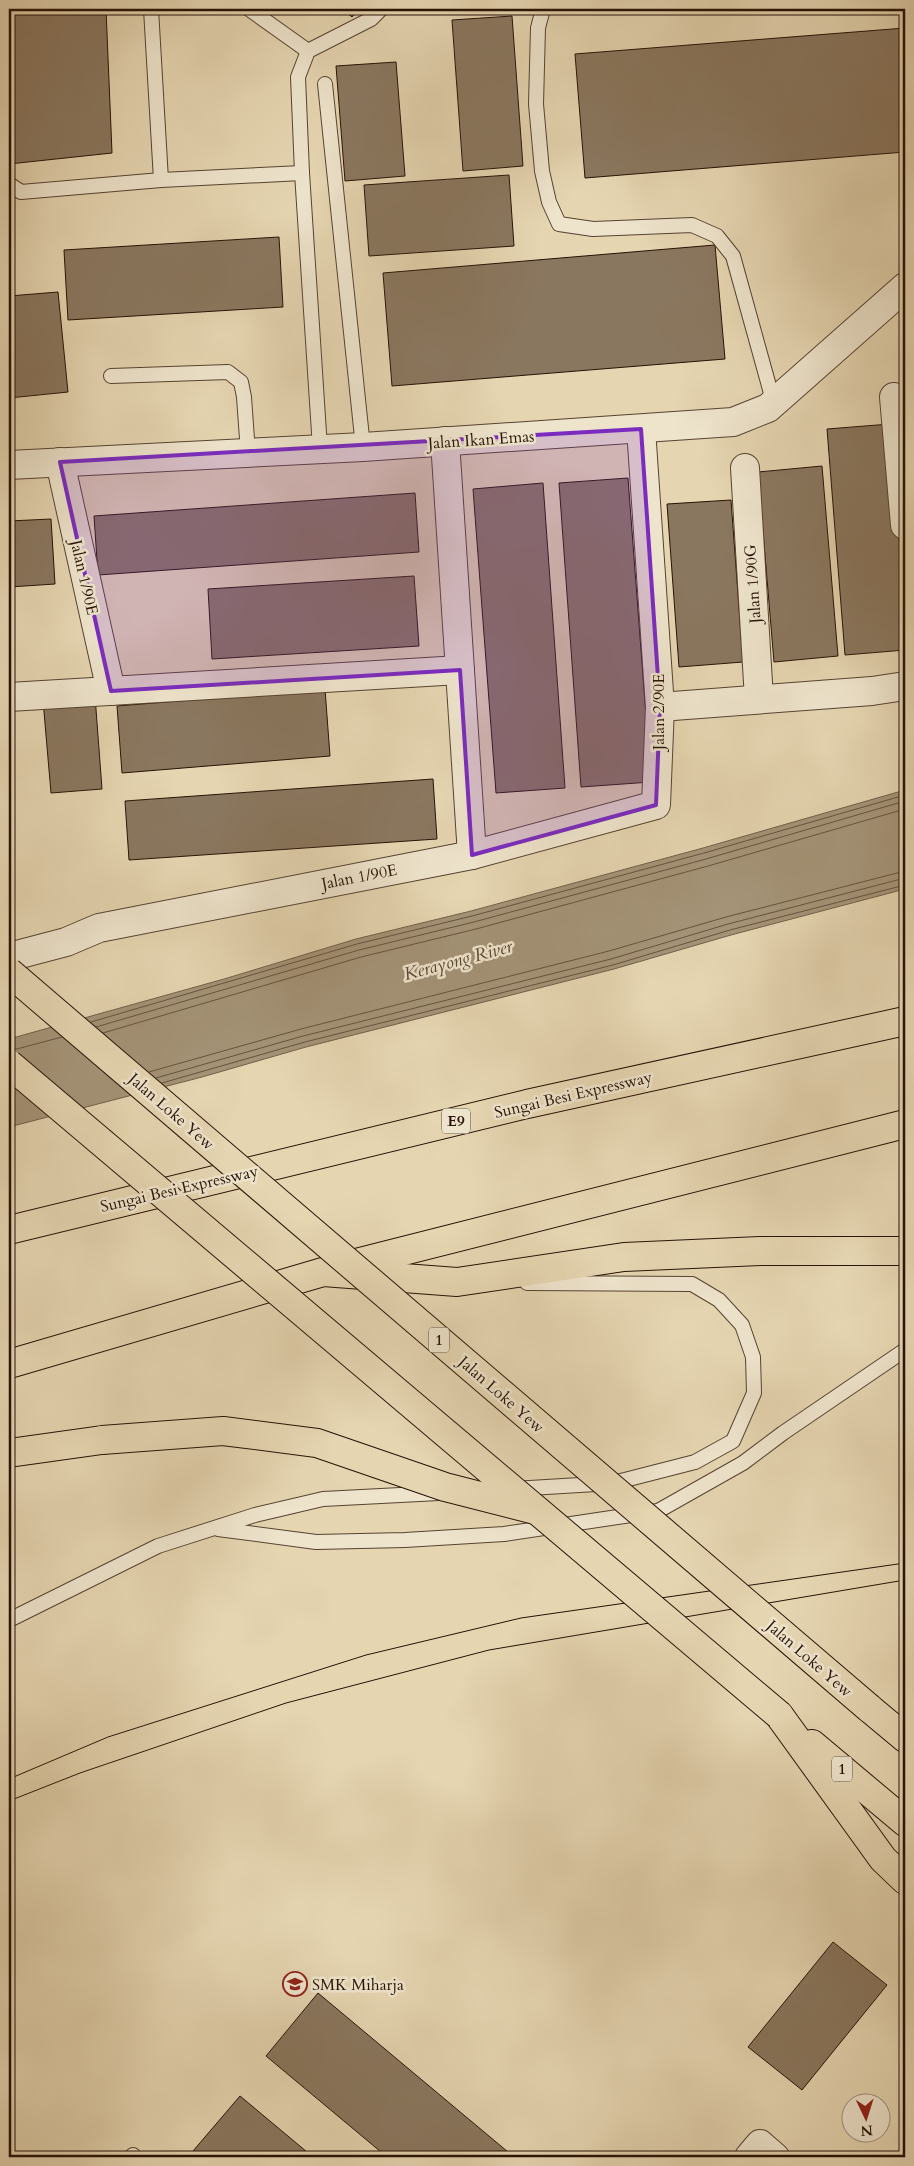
<svg xmlns="http://www.w3.org/2000/svg" width="914" height="2166" font-family="Cardo,serif">
<rect width="100%" height="100%" fill="#e5d5b1"/>
<filter id="stains"><feTurbulence type="fractalNoise" baseFrequency=".004" numOctaves="4"/><feColorMatrix values="0 0 0 0 .2 0 0 0 0 .09 0 0 0 0 .02 0 0 0 .5 -.17"/></filter>
<radialGradient id="worn" r=".72"><stop offset=".6" stop-color="#630" stop-opacity="0"/><stop offset="1" stop-color="#630" stop-opacity=".3"/></radialGradient>
<polygon fill="#a49377" stroke="#725f4a" points="905,790 905,889 731,935 614,969 306,1047 202,1077 9,1127 9,1039 224,979 356,939 471,911 703,848"/>
<g fill="none" stroke-linecap="round" stroke-linejoin="round">
<g stroke="#66523e" stroke-width="1">
<polyline points="91,1022 357,944 472,916 704,853 905,795"/>
<polyline points="96,1027 359,950 474,922 706,859 905,801"/>
<polyline points="103,1033 361,957 476,929 708,866 905,809"/>
<polyline points="13,1050 62,1037"/>
<polyline points="149,1072 301,1029 609,951 726,917 905,871"/>
<polyline points="156,1078 303,1036 611,959 728,924 905,878"/>
<polyline points="162,1083 305,1042 613,965 730,930 905,885"/>
</g>
</g>
<g fill="#8a775f" stroke="#271206">
<polygon points="9,9 106,9 112,153 9,164"/>
<polygon points="342,9 359,9 352,17"/>
<polygon points="512,16 523,166 463,171 452,20"/>
<polygon points="905,28 905,152 585,178 575,54"/>
<polygon points="396,62 405,176 345,181 336,66"/>
<polygon points="509,175 514,246 369,256 364,185"/>
<polygon points="279,237 283,307 68,320 64,250"/>
<polygon points="715,245 725,359 392,386 383,273"/>
<polygon points="58,292 68,392 9,398 9,296"/>
<polygon points="890,424 905,609 905,650 845,655 827,429"/>
<polygon points="822,466 838,656 774,662 758,472"/>
<polygon points="628,478 651,782 581,787 559,483"/>
<polygon points="543,483 565,788 496,793 473,489"/>
<polygon points="415,493 419,552 98,575 94,516"/>
<polygon points="731,500 743,662 679,667 667,504"/>
<polygon points="51,519 55,584 9,587 9,521"/>
<polygon points="414,576 419,646 212,659 208,589"/>
<polygon points="325,689 330,756 122,773 117,706"/>
<polygon points="95,696 102,789 51,793 43,700"/>
<polygon points="433,779 437,839 129,860 125,801"/>
<polygon points="833,1942 887,1985 802,2090 748,2047"/>
<polygon points="318,1993 514,2157 387,2157 266,2056"/>
<polygon points="240,2096 313,2157 200,2157 193,2151"/>
</g>
<g fill="none" stroke-linecap="round" stroke-linejoin="round">
<defs>
<g id="service">
<polyline points="151,9 161,180"/>
<polyline points="249,9 308,51"/>
<polyline points="543,9 538,28 536,104 542,171 549,202 559,224 593,229 692,225 717,236 733,256 774,404"/>
<polyline points="325,84 363,447"/>
<polyline points="9,184 21,192 161,180 302,173"/>
<polyline points="111,376 228,372 241,382 244,397 248,453"/>
<polyline points="320,448 302,173 298,77 308,51 371,19 381,9"/>
<polyline points="513,1489 613,1483 695,1462 733,1441 754,1393 753,1357 742,1325 719,1300 692,1284 527,1283"/>
<polyline points="218,1529 316,1542 405,1540 504,1534 658,1511 743,1463 783,1433 905,1350"/>
<polyline points="9,1620 158,1546 255,1515 323,1499 439,1493"/>
<polyline points="131,2157 133,2155"/>
</g>
<g id="minor">
<polyline points="894,397 905,525"/>
<polyline points="445,441 472,855"/>
<polyline points="60,462 111,691"/>
<polyline points="745,468 759,699"/>
<polyline points="9,697 460,670"/>
<polyline points="660,707 872,691 905,686"/>
<polyline points="9,957 66,942 99,928 472,855 656,805 660,707 641,429"/>
<polyline points="749,2157 760,2144 775,2157"/>
</g>
<polyline id="tertiary" points="9,465 363,447 733,422 768,408 905,287"/>
<g id="trunk">
<polyline points="869,1708 905,1738"/>
<polyline points="779,1715 883,1859 905,1880"/>
<polyline points="812,1744 905,1822"/>
</g>
<g id="motorway">
<polyline points="9,1230 527,1104 905,1021"/>
<polyline points="344,1266 905,1124"/>
<polyline points="9,1364 323,1272 457,1282 624,1257 760,1251 905,1251"/>
<polyline points="9,1453 102,1440"/>
</g>
</defs>
<use href="#service" stroke="#564331" stroke-width="16"/>
<use href="#minor" stroke="#564331" stroke-width="30"/>
<use href="#tertiary" stroke="#564331" stroke-width="30"/>
<use href="#trunk" stroke="#271206" stroke-width="30"/>
<use href="#motorway" stroke="#271206" stroke-width="30"/>
<use href="#service" stroke="#eee4cc" stroke-width="14"/>
<use href="#minor" stroke="#eee4cc" stroke-width="28"/>
<use href="#tertiary" stroke="#eee4cc" stroke-width="28"/>
<use href="#trunk" stroke="#e5d5b1" stroke-width="28"/>
<use href="#motorway" stroke="#e5d5b1" stroke-width="28"/>
<g stroke="#271206" stroke-width="1">
<polyline points="9,1779 108,1737 366,1655 521,1618 905,1563"/>
<polyline points="9,1801 80,1773 286,1703 489,1650 905,1580"/>
</g>
<defs>
<g id="trunk-bridge">
<polyline points="9,972 869,1708"/>
<polyline points="9,1064 779,1715"/>
</g>
<polyline id="motorway-bridge" points="102,1440 223,1431 317,1443 445,1487 535,1510"/>
</defs>
<use href="#trunk-bridge" stroke="#271206" stroke-width="30" stroke-linecap="butt"/>
<use href="#motorway-bridge" stroke="#271206" stroke-width="30" stroke-linecap="butt"/>
<use href="#trunk-bridge" stroke="#e5d5b1" stroke-width="28"/>
<use href="#motorway-bridge" stroke="#e5d5b1" stroke-width="28"/>
</g>
<path fill="#7b2cbf" fill-opacity="0.2" stroke="#7b2cbf" stroke-width="4" stroke-linejoin="round" d="M641,429L660,707L656,805L472,855L460,670L111,691L60,462Z"/>
<defs>
<symbol id="school-ring" viewBox="-11 -11 22 22"><circle r="9.5" fill="#eee4cc" stroke="#8f2418" stroke-width="1.5"/><path d="M0-5L7-2L0 1L-7-2ZM-4 1L0 2.5L4 1V4Q0 6-4 4Z" fill="#8f2418"/></symbol>
</defs>
<g fill-rule="evenodd">
<use href="#school-ring" x="281" y="1970" width="28" height="28"/>
</g>
<g text-anchor="middle" stroke-width="5" stroke-linejoin="round" paint-order="stroke">
<g fill="#eee4cc" stroke="#635141" stroke-width="1">
<rect x="442" y="1108.5" width="28" height="25" rx="4"/>
<rect x="429" y="1327.5" width="20" height="25" rx="4"/>
<rect x="832" y="1756.5" width="20" height="25" rx="4"/>
</g>
<g font-size="15" font-weight="bold" fill="#271206">
<text x="456" y="1126">E9</text>
<text x="439" y="1345">1</text>
<text x="842" y="1774">1</text>
</g>
<g font-size="16" fill="#271206" stroke="#eee4cc">
<text transform="translate(481 439) rotate(-4)" y="6">Jalan Ikan Emas</text>
<text transform="translate(85 577) rotate(77)" y="6">Jalan 1/90E</text>
<text transform="translate(752 584) rotate(-94)" y="6">Jalan 1/90G</text>
<text transform="translate(658 712) rotate(-90)" y="6">Jalan 2/90E</text>
<text transform="translate(359 876) rotate(-11)" y="6">Jalan 1/90E</text>
<text transform="translate(573 1094) rotate(-13)" y="6">Sungai Besi Expressway</text>
<text transform="translate(172 1111) rotate(41)" y="6">Jalan Loke Yew</text>
<text transform="translate(179 1188) rotate(-13)" y="6">Sungai Besi Expressway</text>
<text transform="translate(502 1394) rotate(41)" y="6">Jalan Loke Yew</text>
<text transform="translate(810 1658) rotate(41)" y="6">Jalan Loke Yew</text>
</g>
<g font-size="16" fill="#271206" stroke="#eee4cc" text-anchor="start">
<text x="312" y="1990">SMK Miharja</text>
</g>
<g font-size="18" font-style="italic" fill="#594633" stroke="#eee4cc">
<text transform="translate(458 960) rotate(-15)" y="6">Kerayong River</text>
</g>
</g>
<rect width="914" height="2166" fill="none" stroke="#e5d5b1" stroke-width="30"/>
<rect x="10" y="10" width="894" height="2146" fill="none" stroke="#271206" stroke-width="2.5"/>
<rect x="15" y="15" width="884" height="2136" fill="none" stroke="#271206"/>
<g transform="translate(866 2118) rotate(176)"><circle r="24" fill="#eee4cc" stroke="#9e907d"/>
<path d="M0-4L9 19L0 12L-9 19Z" fill="#8f2418"/>
<text y="-8" font-size="14" font-weight="bold" text-anchor="middle" fill="#271206">N</text>
</g>
<rect width="100%" height="100%" filter="url(#stains)"/>
<rect width="100%" height="100%" fill="url(#worn)"/>
</svg>
